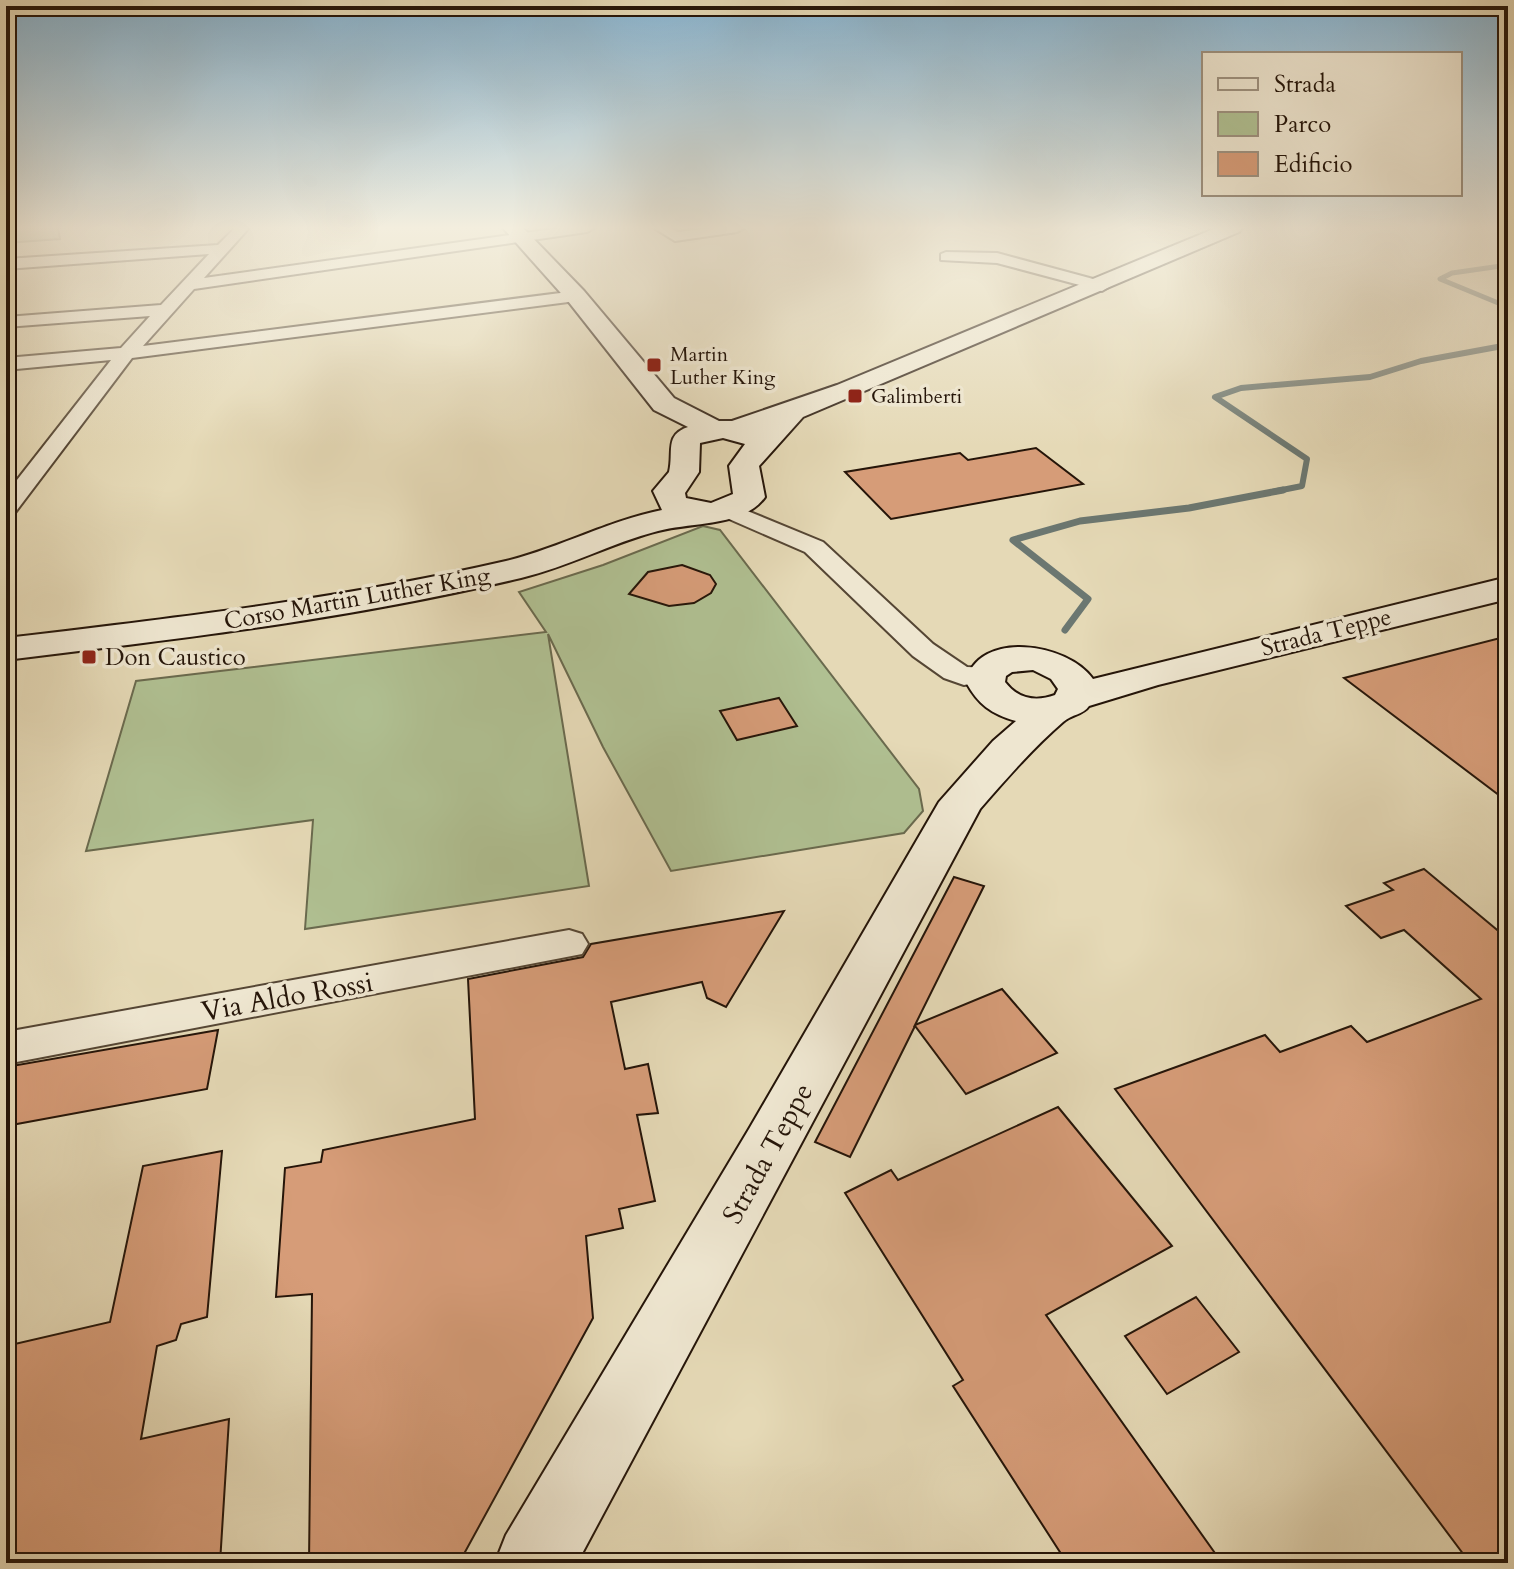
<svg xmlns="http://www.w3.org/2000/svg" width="1514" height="1569" font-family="Cardo,serif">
<rect width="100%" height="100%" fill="#e5d9b6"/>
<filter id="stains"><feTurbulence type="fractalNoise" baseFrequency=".0025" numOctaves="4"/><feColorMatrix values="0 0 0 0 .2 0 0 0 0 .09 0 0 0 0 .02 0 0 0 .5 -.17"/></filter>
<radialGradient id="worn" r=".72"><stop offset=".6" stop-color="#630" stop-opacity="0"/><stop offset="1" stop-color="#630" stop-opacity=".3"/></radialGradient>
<g fill="#b0c092" stroke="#6a6a4e" stroke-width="2">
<polygon points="6,228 58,228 60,239 6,243"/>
<polygon points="703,526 720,530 919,789 923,811 904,833 671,871 603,747 548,634 589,886 305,929 313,820 86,851 136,681 546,632 519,592 603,565"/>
</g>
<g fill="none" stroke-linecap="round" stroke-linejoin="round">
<polyline stroke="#6b7771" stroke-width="5" points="1508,265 1452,273 1440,279 1508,307"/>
<polyline stroke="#6b7771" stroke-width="6" points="1272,492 1302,486 1307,459 1215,397 1241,388 1370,377 1421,361 1508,345"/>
<polyline stroke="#6b7771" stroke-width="7" points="1065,630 1088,599 1013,540 1080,521 1189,508 1283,490"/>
</g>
<g fill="#d69c78" stroke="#251509" stroke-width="2">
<polygon points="1036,448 1083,484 891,519 845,472 960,453 968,460"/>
<polygon points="682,565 710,575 716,584 711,593 694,603 669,606 629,594 648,572"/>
<polygon points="1508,636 1508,802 1344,678"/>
<polygon points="779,698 797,726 737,740 720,711"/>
<polygon points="1424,869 1508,939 1508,1563 1470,1563 1115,1089 1265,1035 1280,1052 1351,1026 1367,1042 1481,999 1404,930 1381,938 1346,906 1393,890 1384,883"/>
<polygon points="954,877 984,886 915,1025 1002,989 1057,1053 966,1094 915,1026 850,1157 815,1142"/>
<polygon points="784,911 726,1007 707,998 702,982 611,1002 625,1069 648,1064 658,1113 637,1115 655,1201 619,1209 623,1228 586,1236 593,1318 459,1563 309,1563 312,1294 276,1297 285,1168 321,1162 323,1150 475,1119 468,979 583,957 591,944"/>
<polygon points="218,1030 207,1089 6,1126 6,1067"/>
<polygon points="1058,1107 1172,1246 1046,1315 1222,1563 1067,1563 953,1386 963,1380 845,1193 891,1170 898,1180"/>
<polygon points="222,1151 207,1317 181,1324 176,1340 157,1346 141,1439 229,1419 220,1563 6,1563 6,1346 110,1322 143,1166"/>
<polygon points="1196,1297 1239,1352 1167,1394 1125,1336"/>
</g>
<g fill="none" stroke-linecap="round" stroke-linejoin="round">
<defs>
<g id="street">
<polygon points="235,228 249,228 204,278 560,228 594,228 587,232 194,289 143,346 576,291 584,296 576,301 132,358 14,514 6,516 6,494 111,360 6,370 6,358 121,348 150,316 6,327 6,317 161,305 209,254 6,269 6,259 218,245"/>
<polygon points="654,228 670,228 678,232 711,228 744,228 737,232 675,241"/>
<polygon points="946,252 997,253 1108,283 1110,286 1102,291 997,263 941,260 941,254"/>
<polygon points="728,503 823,542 933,644 967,667 995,668 999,674 995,680 964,685 944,678 913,656 805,552 720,515 716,510 720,505"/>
<polygon points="569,930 582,934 588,944 582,954 6,1064 6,1032"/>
</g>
<g id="secondary">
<path d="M503,228H523L584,291L674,398L719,421H732L837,385L1216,228H1242L1239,232L803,417L759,466L765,497C744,527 691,522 658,531C611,543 568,567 521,578C351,619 179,639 6,660V638C174,618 341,599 506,561C559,548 608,521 662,510L653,491L669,472C674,452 664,435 688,427L654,410L568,301ZM723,438L745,444L729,466L733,494L711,503L686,498L685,493L699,472L700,443Z"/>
<path d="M1508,577V599L1158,685L1089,706C1083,715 1072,714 1063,722C1033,748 1006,779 980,809L577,1563H495L506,1535L749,1129L939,802L993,741L1016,721C991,714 978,704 966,682C978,629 1068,643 1093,679ZM1033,670L1051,679L1058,689L1055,695C1036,702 1018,699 1005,682L1006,676L1012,672Z"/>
</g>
</defs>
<use href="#street" stroke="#554634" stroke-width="4"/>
<use href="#secondary" stroke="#251509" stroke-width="4"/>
<use href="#street" fill="#eee6d0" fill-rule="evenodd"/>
<use href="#secondary" fill="#eee6d0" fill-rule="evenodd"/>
</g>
<linearGradient id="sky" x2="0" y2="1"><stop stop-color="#88b6d4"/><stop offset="0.51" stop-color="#f3eede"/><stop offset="1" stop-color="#f3eede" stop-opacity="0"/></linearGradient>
<rect width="1514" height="447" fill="url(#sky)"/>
<g fill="#8f2418" stroke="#eee6d0" stroke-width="3">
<rect x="646" y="357" width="16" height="16" rx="4"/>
<rect x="847" y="388" width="16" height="16" rx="4"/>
<rect x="81" y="649" width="16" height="16" rx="4"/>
</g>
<g text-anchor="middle" stroke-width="7" stroke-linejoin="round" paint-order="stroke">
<g font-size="20" fill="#251509" stroke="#eee6d0" text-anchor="start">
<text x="670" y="361">Martin<tspan x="670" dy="23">Luther King</tspan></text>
<text x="871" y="403">Galimberti</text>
</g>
<g font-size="24" fill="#251509" stroke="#eee6d0">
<text transform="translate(357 598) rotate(-10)" y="8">Corso Martin Luther King</text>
<text transform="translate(1326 632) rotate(-14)" y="8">Strada Teppe</text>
</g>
<g font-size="24" fill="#251509" stroke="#eee6d0" text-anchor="start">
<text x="105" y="665">Don Caustico</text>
</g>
<g font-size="28" fill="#251509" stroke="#eee6d0">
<text transform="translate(287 996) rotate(-10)" y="10">Via Aldo Rossi</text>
<text transform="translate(767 1153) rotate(-61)" y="10">Strada Teppe</text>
</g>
</g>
<rect width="1514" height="1569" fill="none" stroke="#e5d9b6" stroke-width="32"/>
<rect x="8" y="8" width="1498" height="1553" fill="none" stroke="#251509" stroke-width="4"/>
<rect x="16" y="16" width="1482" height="1537" fill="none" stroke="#251509" stroke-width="2"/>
<rect x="1202" y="52" width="260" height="144" fill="#eee6d0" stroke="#9e9280" stroke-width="2"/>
<rect x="1218" y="78" width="40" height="12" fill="#eee6d0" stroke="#9e9280" stroke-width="2"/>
<text x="1274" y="92" font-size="24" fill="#251509">Strada</text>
<rect x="1218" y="112" width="40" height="24" fill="#b0c092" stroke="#9e9280" stroke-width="2"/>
<text x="1274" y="132" font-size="24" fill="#251509">Parco</text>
<rect x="1218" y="152" width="40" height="24" fill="#d69c78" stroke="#9e9280" stroke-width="2"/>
<text x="1274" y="172" font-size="24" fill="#251509">Edificio</text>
<rect width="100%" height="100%" filter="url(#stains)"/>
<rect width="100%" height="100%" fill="url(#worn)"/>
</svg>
